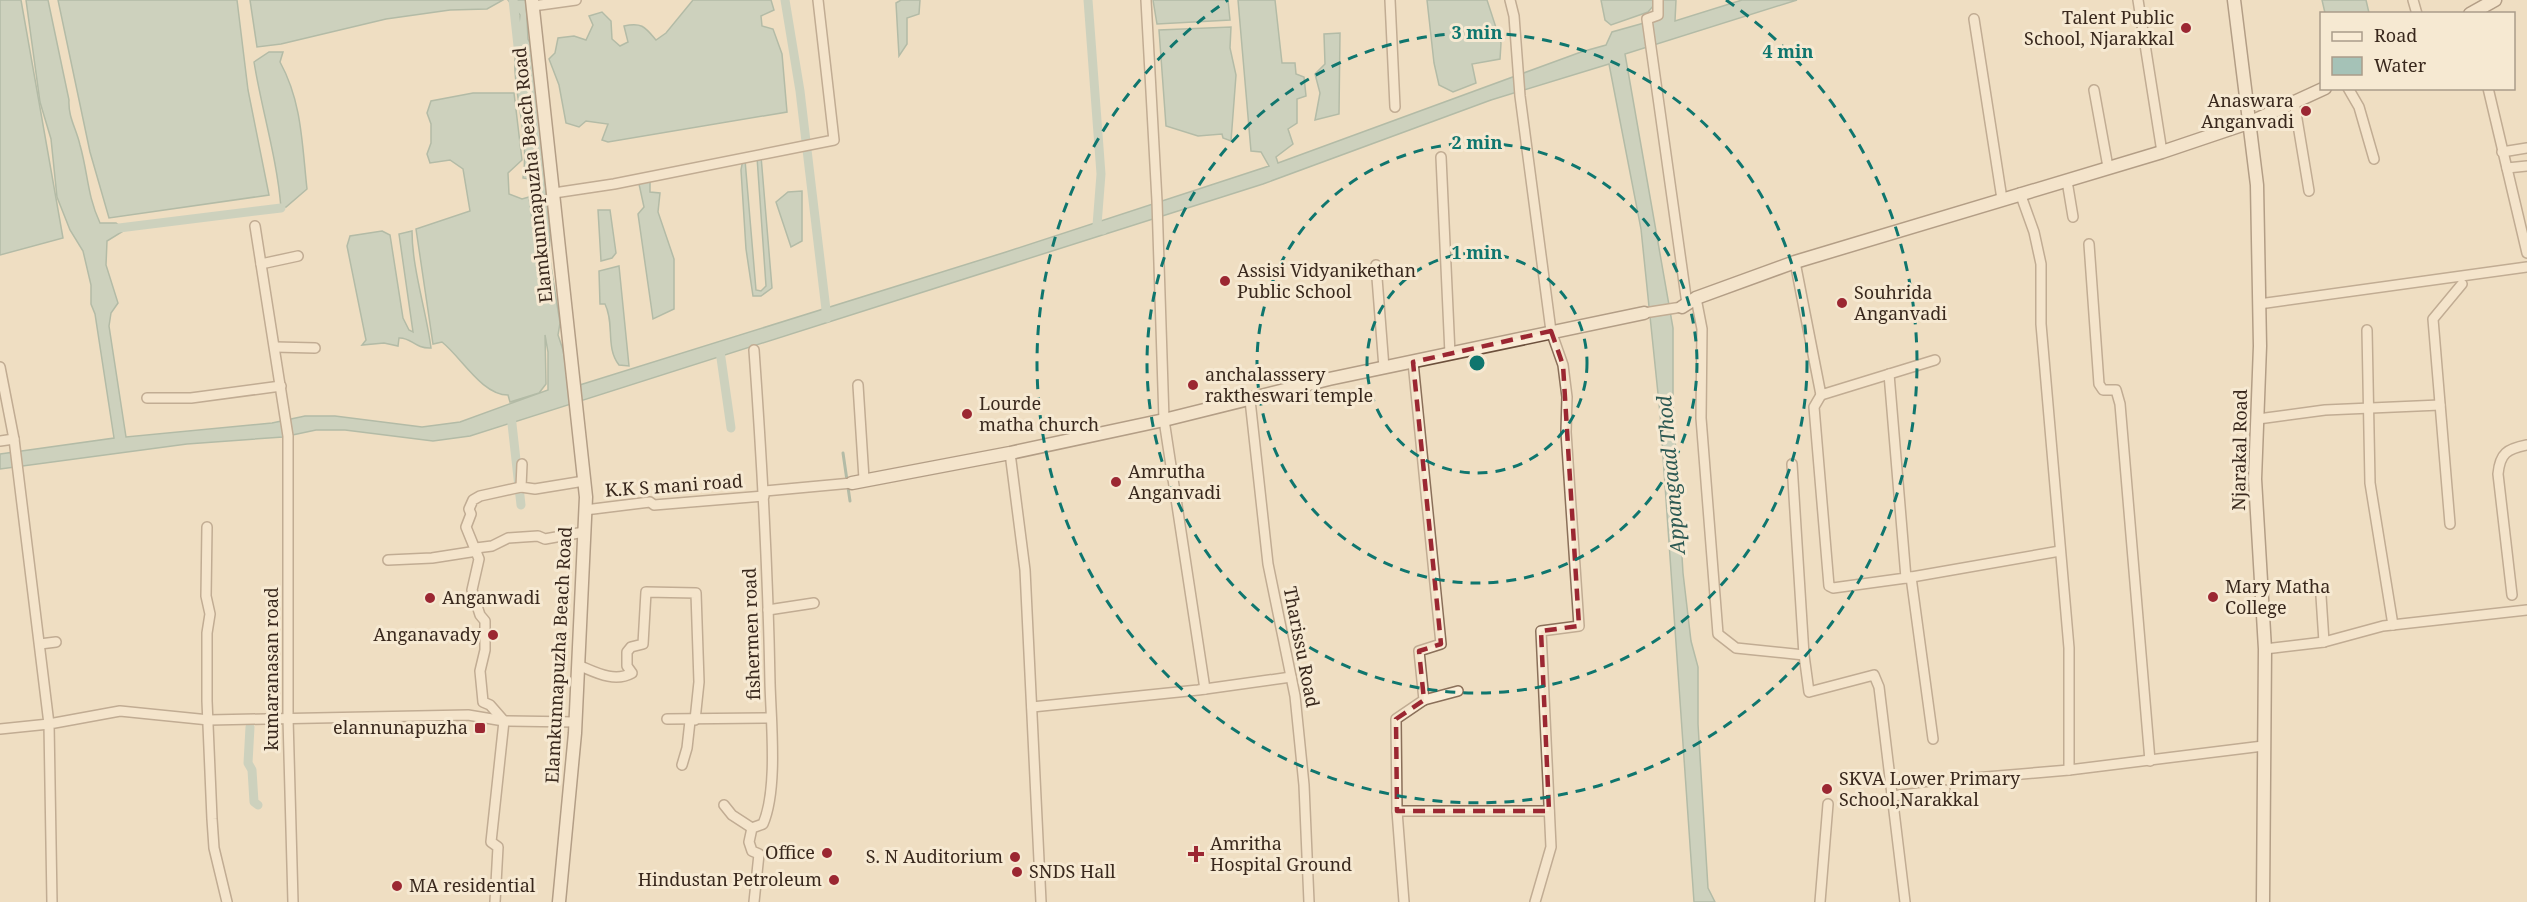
<svg xmlns="http://www.w3.org/2000/svg" width="2527" height="902" font-family="'Noto Serif',serif">
<rect width="100%" height="100%" fill="#efdec2"/>
<g fill="#a5c2b7" stroke="#6b9084" stroke-width="1.5" fill-rule="evenodd">
<polygon points="0,0 21,0 63,238 0,255"/>
<path d="M26,0H48L69,100C68,117 76,128 80,145C88,173 87,195 100,223H116L125,230L107,241L106,265L118,303L111,313L109,326L126,437L272,423L305,416H335L422,427L460,422L548,390V352L545,335L546,384L539,393L510,402L508,395C482,395 462,358 442,342L433,344L416,229L470,211L463,169L450,160L430,163L427,154L431,143V124L427,113L431,101L473,93H514L522,160L508,173L509,194L522,199L529,197L532,219L534,180L523,178C529,142 517,106 515,71C514,51 518,34 520,15L508,0H526L528,39L533,50L550,235L549,254L560,323L558,335L563,350L570,388L1006,252L1269,166L1261,152L1251,151L1238,0H1275L1282,63H1295L1296,74L1304,77L1306,96L1297,99V123L1288,129L1293,144L1276,157L1278,163L1581,52L1606,45L1612,32L1662,18L1659,0H1676L1675,21L1742,0H1797L1625,54L1673,328V405L1683,573L1691,641L1698,667V724L1708,888L1715,902H1694L1660,413L1641,229L1609,64L1491,100L1263,184L470,436L433,441L345,430H316L283,437L187,444L0,469V454L114,438L95,314L91,304V285L83,251L70,230L57,197L51,139L40,102ZM532,220L541,262V298Z"/>
<polygon points="58,0 237,0 248,90 269,195 109,218 90,152"/>
<polygon points="250,0 503,0 487,9 450,10 386,19 281,44 257,47"/>
<path d="M693,0H771L774,10L761,16L762,26L773,29L782,54L787,112L608,142L602,140L608,124L586,121L579,127L566,123L559,85L549,59L555,53L558,38L574,36L586,40L593,25L589,16L602,12L611,21L612,39L620,46L628,42L624,26C642,22 645,27 656,40L666,33Z"/>
<polygon points="901,0 920,0 919,14 907,18 907,44 899,56 896,3"/>
<polygon points="1153,0 1228,0 1230,20 1157,24"/>
<polygon points="1427,0 1487,0 1501,43 1500,59 1472,64 1476,83 1453,92 1439,85 1434,63"/>
<polygon points="1601,0 1654,0 1654,5 1648,12 1611,25 1605,20"/>
<polygon points="2322,0 2366,0 2369,13 2325,13"/>
<polygon points="1231,27 1230,48 1236,75 1231,141 1223,138 1222,134 1198,136 1166,126 1159,30"/>
<polygon points="1340,33 1339,114 1315,120 1320,93 1315,74 1325,64 1324,34"/>
<path d="M269,52H283L280,62C302,102 302,144 307,189L286,207L281,208C277,158 262,111 254,62Z"/>
<polygon points="761,156 772,288 761,296 753,296 746,249 741,170 743,159 745,160 756,290 761,291 766,286 757,157"/>
<polygon points="650,181 650,192 660,193 658,212 674,259 674,309 653,319 638,214 644,207 639,184"/>
<polygon points="802,191 802,241 791,247 776,202 788,192"/>
<polygon points="598,210 610,210 616,253 612,258 601,261"/>
<path d="M382,231L390,235L403,318L409,330L413,332L399,234L412,231C412,268 426,310 431,348C415,349 411,337 399,338L398,346L384,343L362,345L366,340L347,246L350,236Z"/>
<path d="M619,266L629,366L619,365C605,347 615,324 605,304H600L599,271Z"/>
</g>
<g fill="none" stroke-linecap="round" stroke-linejoin="round">
<polyline stroke="#6b9084" stroke-width="3" points="843,453 850,501"/>
<g stroke="#a5c2b7" stroke-width="9">
<polyline points="513,0 518,46"/>
<polyline points="785,0 800,91 827,318"/>
<polyline points="1088,0 1101,174 1097,225 1103,230"/>
<polyline points="111,229 281,208"/>
<polyline points="720,351 731,428"/>
<polyline points="511,415 521,505"/>
<polyline points="250,727 248,763 252,770 254,802 258,805"/>
</g>
<defs>
<g id="street">
<polyline points="1146,0 1157,201 1164,420 1205,689"/>
<polyline points="1390,0 1395,107"/>
<polyline points="1510,0 1514,16 1520,96 1551,331 1563,365 1567,397 1566,432 1579,626 1541,631 1551,847 1535,902"/>
<polyline points="1658,0 1658,15 1647,19 1687,304"/>
<polyline points="2138,0 2162,152"/>
<polyline points="2413,0 2417,14"/>
<polyline points="533,6 576,0"/>
<polyline points="1974,19 2002,199"/>
<polyline points="2348,88 2359,107 2374,159"/>
<polyline points="2488,88 2527,253"/>
<polyline points="2094,90 2108,167"/>
<polyline points="2294,101 2309,191"/>
<polyline points="2502,152 2527,148"/>
<polyline points="1441,157 1450,354"/>
<polyline points="2507,168 2527,166"/>
<polyline points="2067,181 2073,217"/>
<polyline points="554,193 614,184 834,140 818,0"/>
<polyline points="2020,193 2034,232 2041,264 2041,324 2069,648 2069,770 2263,746"/>
<polyline points="255,226 288,436 288,718 293,902"/>
<polyline points="2089,244 2099,384 2103,390 2116,390 2120,404 2150,761"/>
<polyline points="1795,262 1821,395 1935,360"/>
<polyline points="261,264 298,256"/>
<polyline points="1376,265 1384,368"/>
<polyline points="1696,298 1702,329 1701,418 1718,634 1736,648 1804,655 1809,692 1874,675 1879,687 1905,902"/>
<polyline points="2259,304 2527,267"/>
<polyline points="1644,313 1682,307"/>
<polyline points="2367,330 2370,483 2393,625"/>
<polyline points="275,347 315,348"/>
<polyline points="0,367 14,439 0,441"/>
<polyline points="858,385 864,479"/>
<polyline points="1821,395 1814,407 1829,586 1833,588 1906,578 1889,374"/>
<polyline points="147,398 191,398 281,386"/>
<polyline points="1250,400 1268,564 1295,696 1304,785 1309,902"/>
<polyline points="2258,419 2325,410 2440,405"/>
<polyline points="1010,453 1025,570 1041,902"/>
<polyline points="522,464 521,487 535,489 584,481"/>
<polyline points="1792,464 1804,655"/>
<polyline points="765,491 852,483"/>
<polyline points="585,510 650,502 654,505 764,496"/>
<polyline points="2450,524 2433,319 2462,284"/>
<polyline points="207,527 206,596 210,614 207,633 207,701 212,819 214,848 227,902"/>
<polyline points="476,548 492,546 508,538 538,536 545,539 584,532"/>
<polyline points="388,560 432,558 477,551"/>
<polyline points="1911,577 1933,739"/>
<polyline points="1906,578 2060,551"/>
<path d="M2512,595L2498,474C2500,453 2507,449 2527,445"/>
<polyline points="2321,596 2324,642"/>
<polyline points="768,610 814,603"/>
<polyline points="40,644 56,642"/>
<polyline points="2265,649 2324,642 2383,626 2527,610"/>
<path d="M578,665C595,672 614,683 632,673L627,666V652L631,647L643,644L646,592L696,593L699,682L695,720"/>
<polyline points="1424,700 1458,691"/>
<polyline points="1032,707 1198,690 1291,677"/>
<polyline points="667,719 771,718"/>
<polyline points="0,729 49,724 14,439"/>
<polyline points="682,765 687,748 690,721"/>
<polyline points="1974,778 2069,770"/>
<polyline points="1892,796 1945,790"/>
<polyline points="724,805 732,815 752,828"/>
<polyline points="1397,811 1549,811"/>
<polyline points="52,902 49,724 120,711 209,720 468,715 504,721 575,722"/>
<polyline points="495,902 498,847 491,842 504,721 490,705 483,702 480,671 485,650 485,621 480,615 472,590 479,559 466,527 471,514 469,509 473,500 480,496 521,487"/>
<path d="M754,902L759,854L752,851L749,842L752,828L763,824C778,789 771,722 770,683C768,572 762,461 754,350"/>
<polyline points="1404,902 1397,811 1396,719 1424,700 1419,651 1441,644 1413,362"/>
<polyline points="1820,902 1828,804"/>
</g>
<g id="secondary">
<polyline points="532,0 586,497 575,733 559,902"/>
<polyline points="2234,0 2257,185 2260,346 2255,479 2265,649 2263,902"/>
<polyline points="2470,14 2495,0"/>
<polyline points="1682,307 1696,298 1795,262 2162,152 2251,122 2325,88"/>
<polyline points="852,483 1010,453 1164,420 1329,379 1644,313"/>
</g>
</defs>
<use href="#street" stroke="#8a6f59" stroke-width="12"/>
<use href="#secondary" stroke="#6c503c" stroke-width="15"/>
<use href="#street" stroke="#faecd6" stroke-width="9"/>
<use href="#secondary" stroke="#faecd6" stroke-width="12"/>
</g>
<path d="M0 0H2527V902H0ZM1551,331L1563,365L1579,626L1541,631L1549,811H1397L1396,719L1424,700L1419,651L1441,644L1413,362Z" fill="#efdec2" fill-opacity=".55" fill-rule="evenodd"/>
<path fill="none" stroke="#9b2732" stroke-width="4.5" stroke-dasharray="12 8" stroke-linejoin="round" d="M1551,331L1563,365L1579,626L1541,631L1549,811H1397L1396,719L1424,700L1419,651L1441,644L1413,362Z"/>
<g fill="none" stroke="#0f766e" stroke-width="3" stroke-dasharray="10 8">
<circle cx="1477" cy="363" r="110"/>
<circle cx="1477" cy="363" r="220"/>
<circle cx="1477" cy="363" r="330"/>
<path d="M1726 0A440 440 0 1 1 1228 0"/>
</g>
<g fill="#9b2732" stroke="#f6e9d2" stroke-width="2">
<circle cx="2186" cy="28" r="6"/>
<circle cx="2306" cy="111" r="6"/>
<circle cx="1225" cy="281" r="6"/>
<circle cx="1842" cy="303" r="6"/>
<circle cx="1193" cy="385" r="6"/>
<circle cx="967" cy="414" r="6"/>
<circle cx="1116" cy="482" r="6"/>
<circle cx="2213" cy="597" r="6"/>
<circle cx="430" cy="598" r="6"/>
<circle cx="493" cy="635" r="6"/>
<rect x="474" y="722" width="12" height="12" rx="3"/>
<circle cx="1827" cy="789" r="6"/>
<circle cx="827" cy="853" r="6"/>
<path d="M1193 845h6v6h6v6h-6v6h-6v-6h-6v-6h6z"/>
<circle cx="1015" cy="857" r="6"/>
<circle cx="1017" cy="872" r="6"/>
<circle cx="834" cy="880" r="6"/>
<circle cx="397" cy="886" r="6"/>
</g>
<g text-anchor="middle" stroke-width="6" stroke-linejoin="round" paint-order="stroke">
<g font-size="18" fill="#39281d" stroke="#f6e9d2" text-anchor="start">
<text x="2174" y="24" text-anchor="end">Talent Public<tspan x="2174" dy="21">School, Njarakkal</tspan></text>
<text x="2294" y="107" text-anchor="end">Anaswara<tspan x="2294" dy="21">Anganvadi</tspan></text>
<text x="1237" y="277">Assisi Vidyanikethan<tspan x="1237" dy="21">Public School</tspan></text>
<text x="1854" y="299">Souhrida<tspan x="1854" dy="21">Anganvadi</tspan></text>
<text x="1205" y="381">anchalasssery<tspan x="1205" dy="21">raktheswari temple</tspan></text>
<text x="979" y="410">Lourde<tspan x="979" dy="21">matha church</tspan></text>
<text x="1128" y="478">Amrutha<tspan x="1128" dy="21">Anganvadi</tspan></text>
<text x="2225" y="593">Mary Matha<tspan x="2225" dy="21">College</tspan></text>
<text x="442" y="604">Anganwadi</text>
<text x="481" y="641" text-anchor="end">Anganavady</text>
<text x="468" y="734" text-anchor="end">elannunapuzha</text>
<text x="1839" y="785">SKVA Lower Primary<tspan x="1839" dy="21">School,Narakkal</tspan></text>
<text x="1210" y="850">Amritha<tspan x="1210" dy="21">Hospital Ground</tspan></text>
<text x="815" y="859" text-anchor="end">Office</text>
<text x="1003" y="863" text-anchor="end">S. N Auditorium</text>
<text x="1029" y="878">SNDS Hall</text>
<text x="822" y="886" text-anchor="end">Hindustan Petroleum</text>
<text x="409" y="892">MA residential</text>
</g>
<g font-size="18" fill="#39281d" stroke="#f6e9d2">
<text transform="translate(533 175) rotate(-96)" y="6">Elamkunnapuzha Beach Road</text>
<text transform="translate(2240 450) rotate(-89)" y="6">Njarakal Road</text>
<text transform="translate(674 486) rotate(-4)" y="6">K.K S mani road</text>
<text transform="translate(752 634) rotate(-92)" y="6">fishermen road</text>
<text transform="translate(1301 647) rotate(79)" y="6">Tharissu Road</text>
<text transform="translate(559 655) rotate(-87)" y="6">Elamkunnapuzha Beach Road</text>
<text transform="translate(272 669) rotate(-90)" y="6">kumaranasan road</text>
</g>
<g font-size="20" font-style="italic" fill="#2c5953" stroke="#f6e9d2">
<text transform="translate(1671 475) rotate(-95)" y="7">Appangaad Thod</text>
</g>
</g>
<circle cx="1477" cy="363" r="9" fill="#0f766e" stroke="#f6e9d2" stroke-width="3"/>
<g font-size="18" text-anchor="middle" font-weight="bold" fill="#0f766e" stroke="#f6e9d2" stroke-width="6" stroke-linejoin="round" paint-order="stroke">
<text x="1477" y="39">3 min</text>
<text x="1788" y="58">4 min</text>
<text x="1477" y="149">2 min</text>
<text x="1477" y="259">1 min</text>
</g>
<rect x="2320" y="12" width="195" height="78" fill="#f6e9d2" stroke="#aa9c8a" stroke-width="1.5"/>
<rect x="2332" y="32" width="30" height="9" fill="#faecd6" stroke="#aa9c8a" stroke-width="1.5"/>
<text x="2374" y="42" font-size="18" fill="#39281d">Road</text>
<rect x="2332" y="57" width="30" height="18" fill="#a5c2b7" stroke="#aa9c8a" stroke-width="1.5"/>
<text x="2374" y="72" font-size="18" fill="#39281d">Water</text>
</svg>
